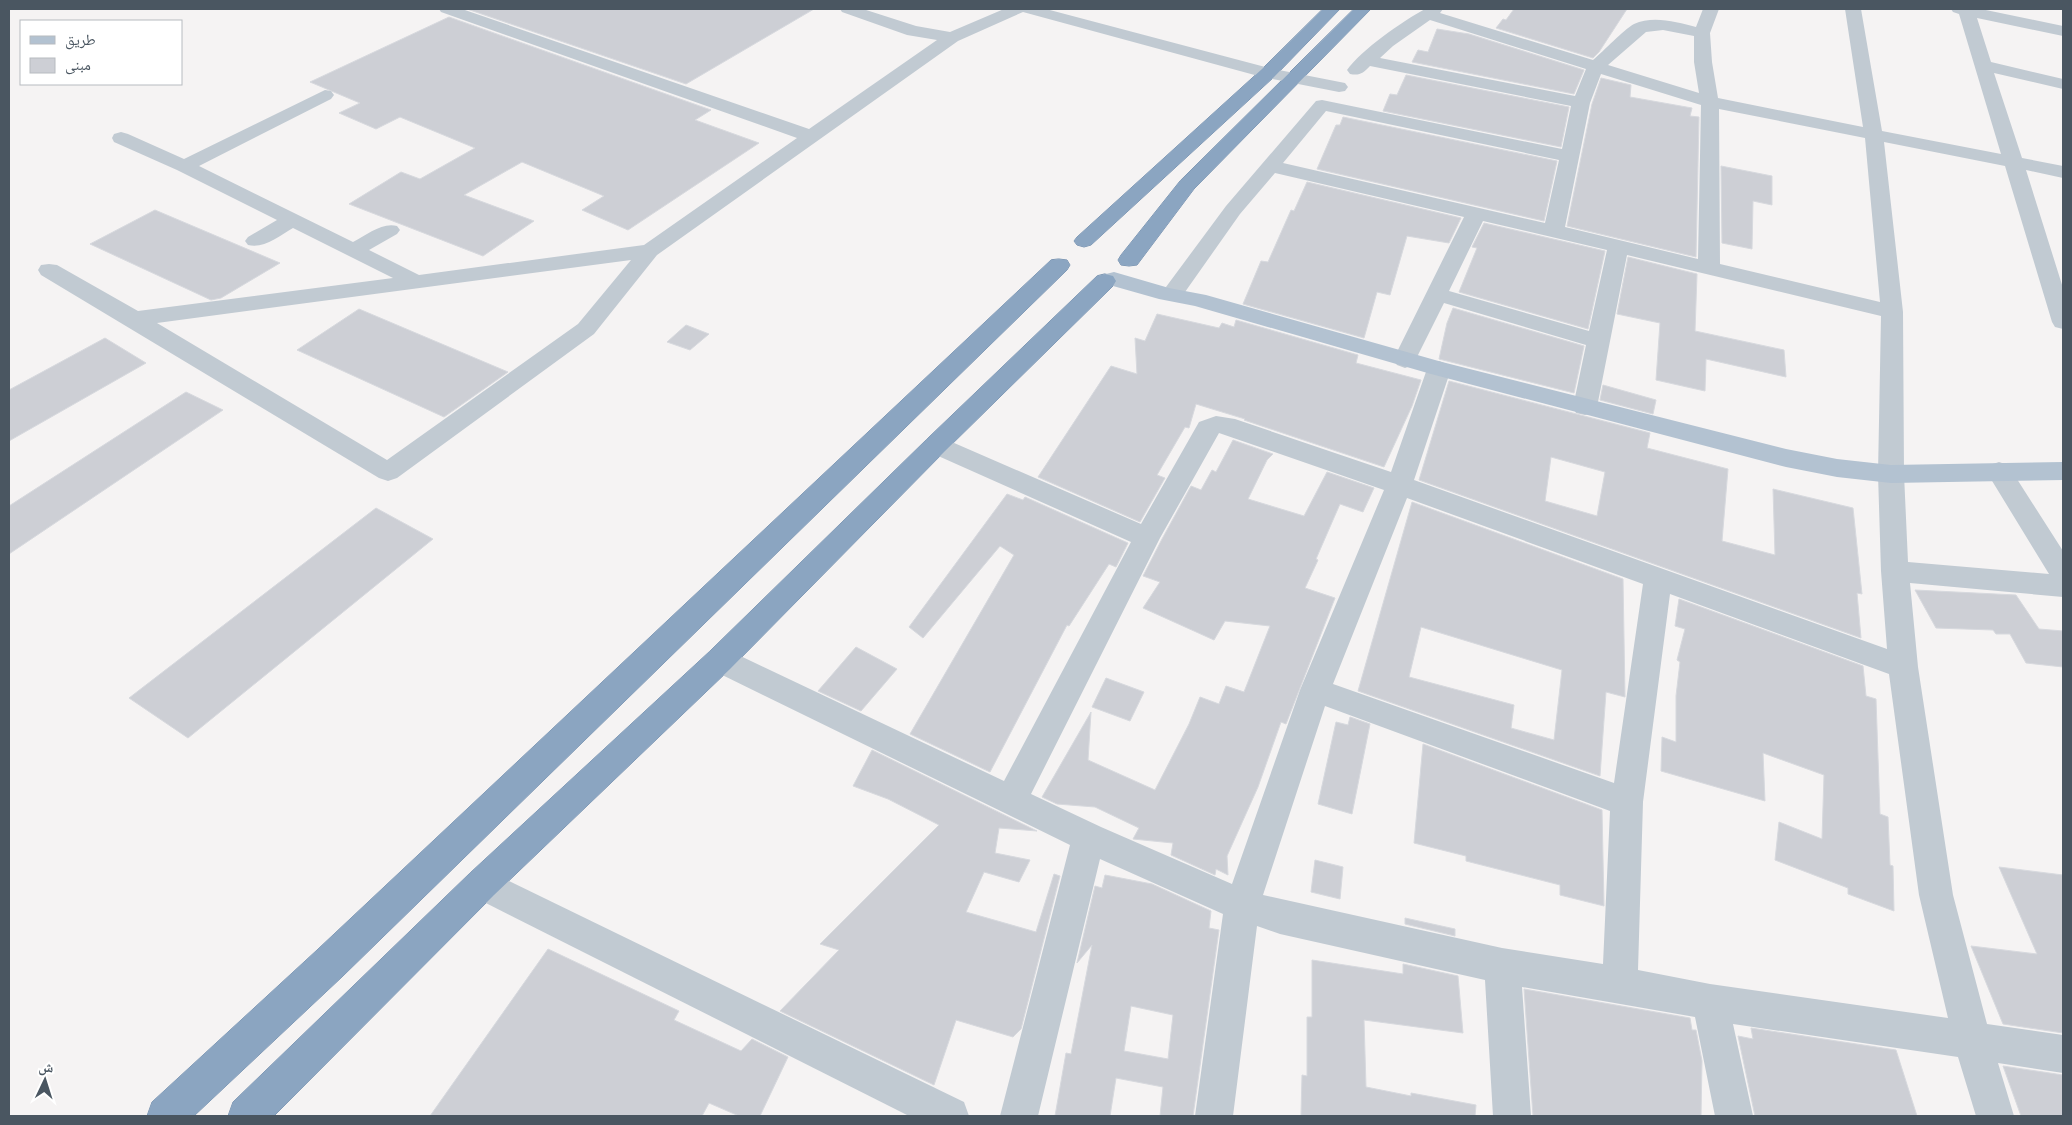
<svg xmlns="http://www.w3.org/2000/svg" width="2072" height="1125" font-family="'Fira Sans Condensed','Noto Naskh Arabic',sans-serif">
<rect width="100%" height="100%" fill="#f5f3f3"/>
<g fill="#cdcfd5" stroke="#d7d9de" fill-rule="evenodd">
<polygon points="467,9 814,9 686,84"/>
<polygon points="1514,9 1627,9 1599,52 1593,58 1496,28 1503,19 1506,20"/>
<polygon points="449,17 711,110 695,120 759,143 628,230 582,210 604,196 522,162 464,195 534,221 483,256 349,204 401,172 420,179 475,148 400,117 376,129 339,113 360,103 310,82"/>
<polygon points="1437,29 1469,34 1584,70 1574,94 1412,62 1418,50 1428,52"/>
<polygon points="1406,75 1569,107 1561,147 1383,111 1390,94 1397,95"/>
<polygon points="1601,78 1631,85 1630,97 1692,108 1690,116 1699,117 1696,257 1567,226 1592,104"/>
<polygon points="1343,117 1557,161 1544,221 1317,169 1336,125 1340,125"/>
<polygon points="1721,166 1772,176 1772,205 1753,201 1752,249 1722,243"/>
<polygon points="1307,182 1461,218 1449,243 1407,236 1390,295 1377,292 1364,338 1243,304 1261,261 1268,262 1291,210 1294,211"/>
<polygon points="155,210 280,263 221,298 211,300 90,244"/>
<polygon points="1484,223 1605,251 1588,329 1459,292 1477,248 1472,247"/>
<polygon points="1628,257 1697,274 1695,331 1784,350 1786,377 1706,359 1705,391 1656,380 1660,323 1617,314"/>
<polygon points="1453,308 1584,346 1574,393 1439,359 1447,323"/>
<polygon points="359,309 508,372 444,417 297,350"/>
<polygon points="1157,314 1219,328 1222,323 1234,327 1236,320 1358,355 1356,363 1421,380 1412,406 1384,467 1244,420 1245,419 1196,404 1189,428 1185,427 1157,475 1165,478 1140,522 1038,477 1111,366 1137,374 1135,338 1145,341"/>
<polygon points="686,325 709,334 690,350 667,342"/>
<polygon points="105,338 146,363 9,441 9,390"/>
<path d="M1449,381L1650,433L1647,448L1728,469L1722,541L1775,555L1773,489L1853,508L1862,594L1857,593L1861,638L1419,480ZM1551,457L1605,472L1597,516L1545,501Z"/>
<polygon points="1603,385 1656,400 1653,414 1600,400"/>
<polygon points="186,392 223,410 9,554 9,506"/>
<polygon points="1233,440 1273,454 1267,460 1248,499 1304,516 1327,472 1374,488 1363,512 1340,504 1316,559 1318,560 1305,588 1335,598 1286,724 1281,722 1258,787 1227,856 1228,875 1216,869 1215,875 1171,855 1173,843 1133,839 1139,828 1095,807 1057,804 1042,797 1091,712 1088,760 1155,790 1189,724 1200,697 1219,704 1226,686 1244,692 1270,626 1225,621 1214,640 1143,608 1160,582 1143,576 1162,539 1191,486 1201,490 1212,470 1216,472"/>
<polygon points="1007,494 1023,500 1025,497 1128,543 1116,567 1109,564 1069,626 1067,625 990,772 910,734 1014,555 1000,546 923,638 909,627"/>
<path d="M1412,502L1623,579L1625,697L1606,692L1600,776L1358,691ZM1421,627L1562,670L1554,740L1511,728L1514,705L1409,677Z"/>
<polygon points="376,508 433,539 188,738 129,698"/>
<polygon points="1915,590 2016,595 2039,629 2063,631 2063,667 2026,663 2010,634 1996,634 1993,630 1936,628"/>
<polygon points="1679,599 1863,666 1866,696 1876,699 1880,814 1888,817 1890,865 1893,866 1894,911 1848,894 1848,888 1775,860 1779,822 1822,839 1824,775 1763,753 1765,801 1661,771 1662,737 1676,742 1676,696 1680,662 1677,660 1685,629 1675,626"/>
<polygon points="856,647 897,669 861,711 818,691"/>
<polygon points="1106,678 1144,692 1130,721 1092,707"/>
<polygon points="1350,717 1370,724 1352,814 1318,804 1336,722 1348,725"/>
<polygon points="1423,744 1602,810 1604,906 1560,895 1560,885 1466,861 1466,856 1414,843"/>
<polygon points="872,750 1037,831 999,828 995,853 1030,860 1019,882 984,872 966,912 1036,932 1054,874 1060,876 1021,1029 1013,1037 956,1020 934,1085 780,1011 839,950 820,944 939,825 888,799 853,786"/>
<polygon points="1315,860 1343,867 1340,899 1311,892"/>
<polygon points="1999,867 2063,875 2063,1033 2003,1024 1971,946 2037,954"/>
<path d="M1105,875L1152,884L1211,911L1209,928L1219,930L1193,1116H1160L1163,1087L1116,1078L1110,1116H1055L1066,1053L1071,1054L1092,945L1077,963L1095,886L1102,888ZM1131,1006L1173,1015L1168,1059L1124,1051Z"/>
<polygon points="1405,918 1455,929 1455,936 1405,924"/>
<polygon points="548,949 679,1011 674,1020 741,1051 752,1039 788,1057 760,1116 739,1116 709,1103 702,1116 430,1116"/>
<polygon points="1312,960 1403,974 1403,964 1458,976 1463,1033 1364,1020 1366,1087 1411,1096 1411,1093 1476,1105 1475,1116 1301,1116 1302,1075 1307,1076 1307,1017 1312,1017"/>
<polygon points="1524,989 1690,1018 1692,1030 1696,1030 1702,1061 1701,1116 1533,1116"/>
<polygon points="1751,1028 1896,1050 1917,1116 1755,1116 1738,1036 1753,1039"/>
<polygon points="2003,1066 2063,1075 2063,1116 2021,1116"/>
</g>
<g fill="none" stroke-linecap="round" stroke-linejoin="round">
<defs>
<g id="highway">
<polygon points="1323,9 1340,9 1274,77 1091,245 1084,247 1077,245 1074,241 1077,237 1262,69"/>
<polygon points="1354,9 1371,9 1194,189 1137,265 1129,266 1121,265 1118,260 1121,255 1180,181"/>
<polygon points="1059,259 1067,260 1070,265 1067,270 343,976 194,1116 147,1116 152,1102 317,950 1051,260"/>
<polygon points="1105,274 1113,276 1116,281 1113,286 945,451 730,669 494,895 274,1116 228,1116 233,1102 470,873 710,651 927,439 1097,276"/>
</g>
</defs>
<use href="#highway" stroke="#7690ad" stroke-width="1"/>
<g fill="#c1cad2" fill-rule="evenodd">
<path d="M439,9H462L809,129L937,40L907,35L842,12L840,9H863L916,26L950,32L1004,9H1046L1269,68L1345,83L1348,87L1345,91L1339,92L1262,77L1023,12L958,41L657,255L594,334L397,478L388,481L379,478L41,275L38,270L41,265L49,264L57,265L138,311L393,278L293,228C279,236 264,249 248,245L245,241L248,237L277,220L177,170L114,142L112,138L114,134L121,132L128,134L184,159L325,90L331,91L334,95L331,99L199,166L353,242C367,235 382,222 397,226L400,230L397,234L369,250L419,275L644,245L797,138L441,12ZM631,260L578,324L387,460L157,323Z"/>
<path d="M1425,9H1443L1440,13L1593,60C1604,51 1623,30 1634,24C1653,15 1677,22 1696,27L1703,9H1719L1710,33L1712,62L1718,98L1863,127L1845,9H1861L1882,131L2001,154L1959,14L1953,12L1951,9H1981L2063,26V36L1977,18L1991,62L2063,79V89L1994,73L2022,158L2063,166V178L2026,170L2063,288V329L2055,327L2052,322L2005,166L1884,142L1903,312L1904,474L1908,562L2049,574L1986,471L1990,465L1999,462L2008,465L2063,551V597L1910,583L1918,667L1953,895L1987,1024L2063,1035V1073L1998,1063L2014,1116H1976L1958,1057L1733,1024L1753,1116H1715L1695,1017L1522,987L1531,1116H1493L1485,980L1280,934L1257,926L1233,1116H1195L1223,914L1100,859L1038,1116H1000L1070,845L710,669L705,660L710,651L720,648L730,651L1004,781L1131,542L927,451L923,445L927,439L936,436L945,439L1141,524L1199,422L1216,416L1235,419L1391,472L1427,369L1431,364L1439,361L1447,364L1451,369L1414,480L1887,649L1881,571L1878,474L1881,316L1627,255L1597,407L1594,413L1585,415L1576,413L1573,407L1586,345L1444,303L1413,365L1405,368L1397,365L1393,360L1464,217L1275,173L1240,214L1185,292L1177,294L1169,292L1166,287L1226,206L1316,101L1322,100L1562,149L1571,106L1370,66C1363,73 1360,76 1350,74L1347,70C1361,50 1403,21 1425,9ZM1430,20L1586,69L1575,96L1380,58L1393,46ZM1663,30L1694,36V62L1699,93L1608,65L1646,32ZM1601,74L1701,105L1698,259L1565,227L1590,103ZM1719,109L1865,138L1880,302L1720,264ZM1326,111L1559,160L1545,223L1283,163ZM1483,221L1607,250L1589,331L1449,291ZM1219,433L1384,490L1300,690L1232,884L1101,827L1031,794L1160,538ZM1407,498L1643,584L1614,783L1333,684ZM1670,594L1889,674L1919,895L1948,1018L1710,984L1638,970L1643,802ZM1325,706L1610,811L1603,964L1502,948L1263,895Z"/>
<polygon points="482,868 964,1102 969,1116 909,1116 470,895 465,884 470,873"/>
</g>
<polygon fill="#b3c2d1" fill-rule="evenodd" points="1114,272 1169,288 1206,295 1442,362 1786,449 1837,459 1891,465 2063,462 2063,480 1891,483 1837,477 1786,467 1431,374 1195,306 1159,299 1106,284 1103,279 1106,274"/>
<use href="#highway" fill="#8ba5c1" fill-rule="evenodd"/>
</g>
<rect width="2072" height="1125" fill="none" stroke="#4a5661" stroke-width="20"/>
<rect x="20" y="20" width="162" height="65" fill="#ffffff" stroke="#b7bbc0"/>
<rect x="30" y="36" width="25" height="8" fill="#b3c2d1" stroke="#b7bbc0"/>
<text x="65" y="45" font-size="15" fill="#4a5661">طريق</text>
<rect x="30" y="58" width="25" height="15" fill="#cdcfd5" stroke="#b7bbc0"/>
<text x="65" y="70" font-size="15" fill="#4a5661">مبنى</text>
<g transform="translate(45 1080) rotate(4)" stroke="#ffffff" stroke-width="4" paint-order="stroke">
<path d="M0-4L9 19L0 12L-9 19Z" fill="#4a5661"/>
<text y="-8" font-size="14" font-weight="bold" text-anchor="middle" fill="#4a5661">ش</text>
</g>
</svg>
